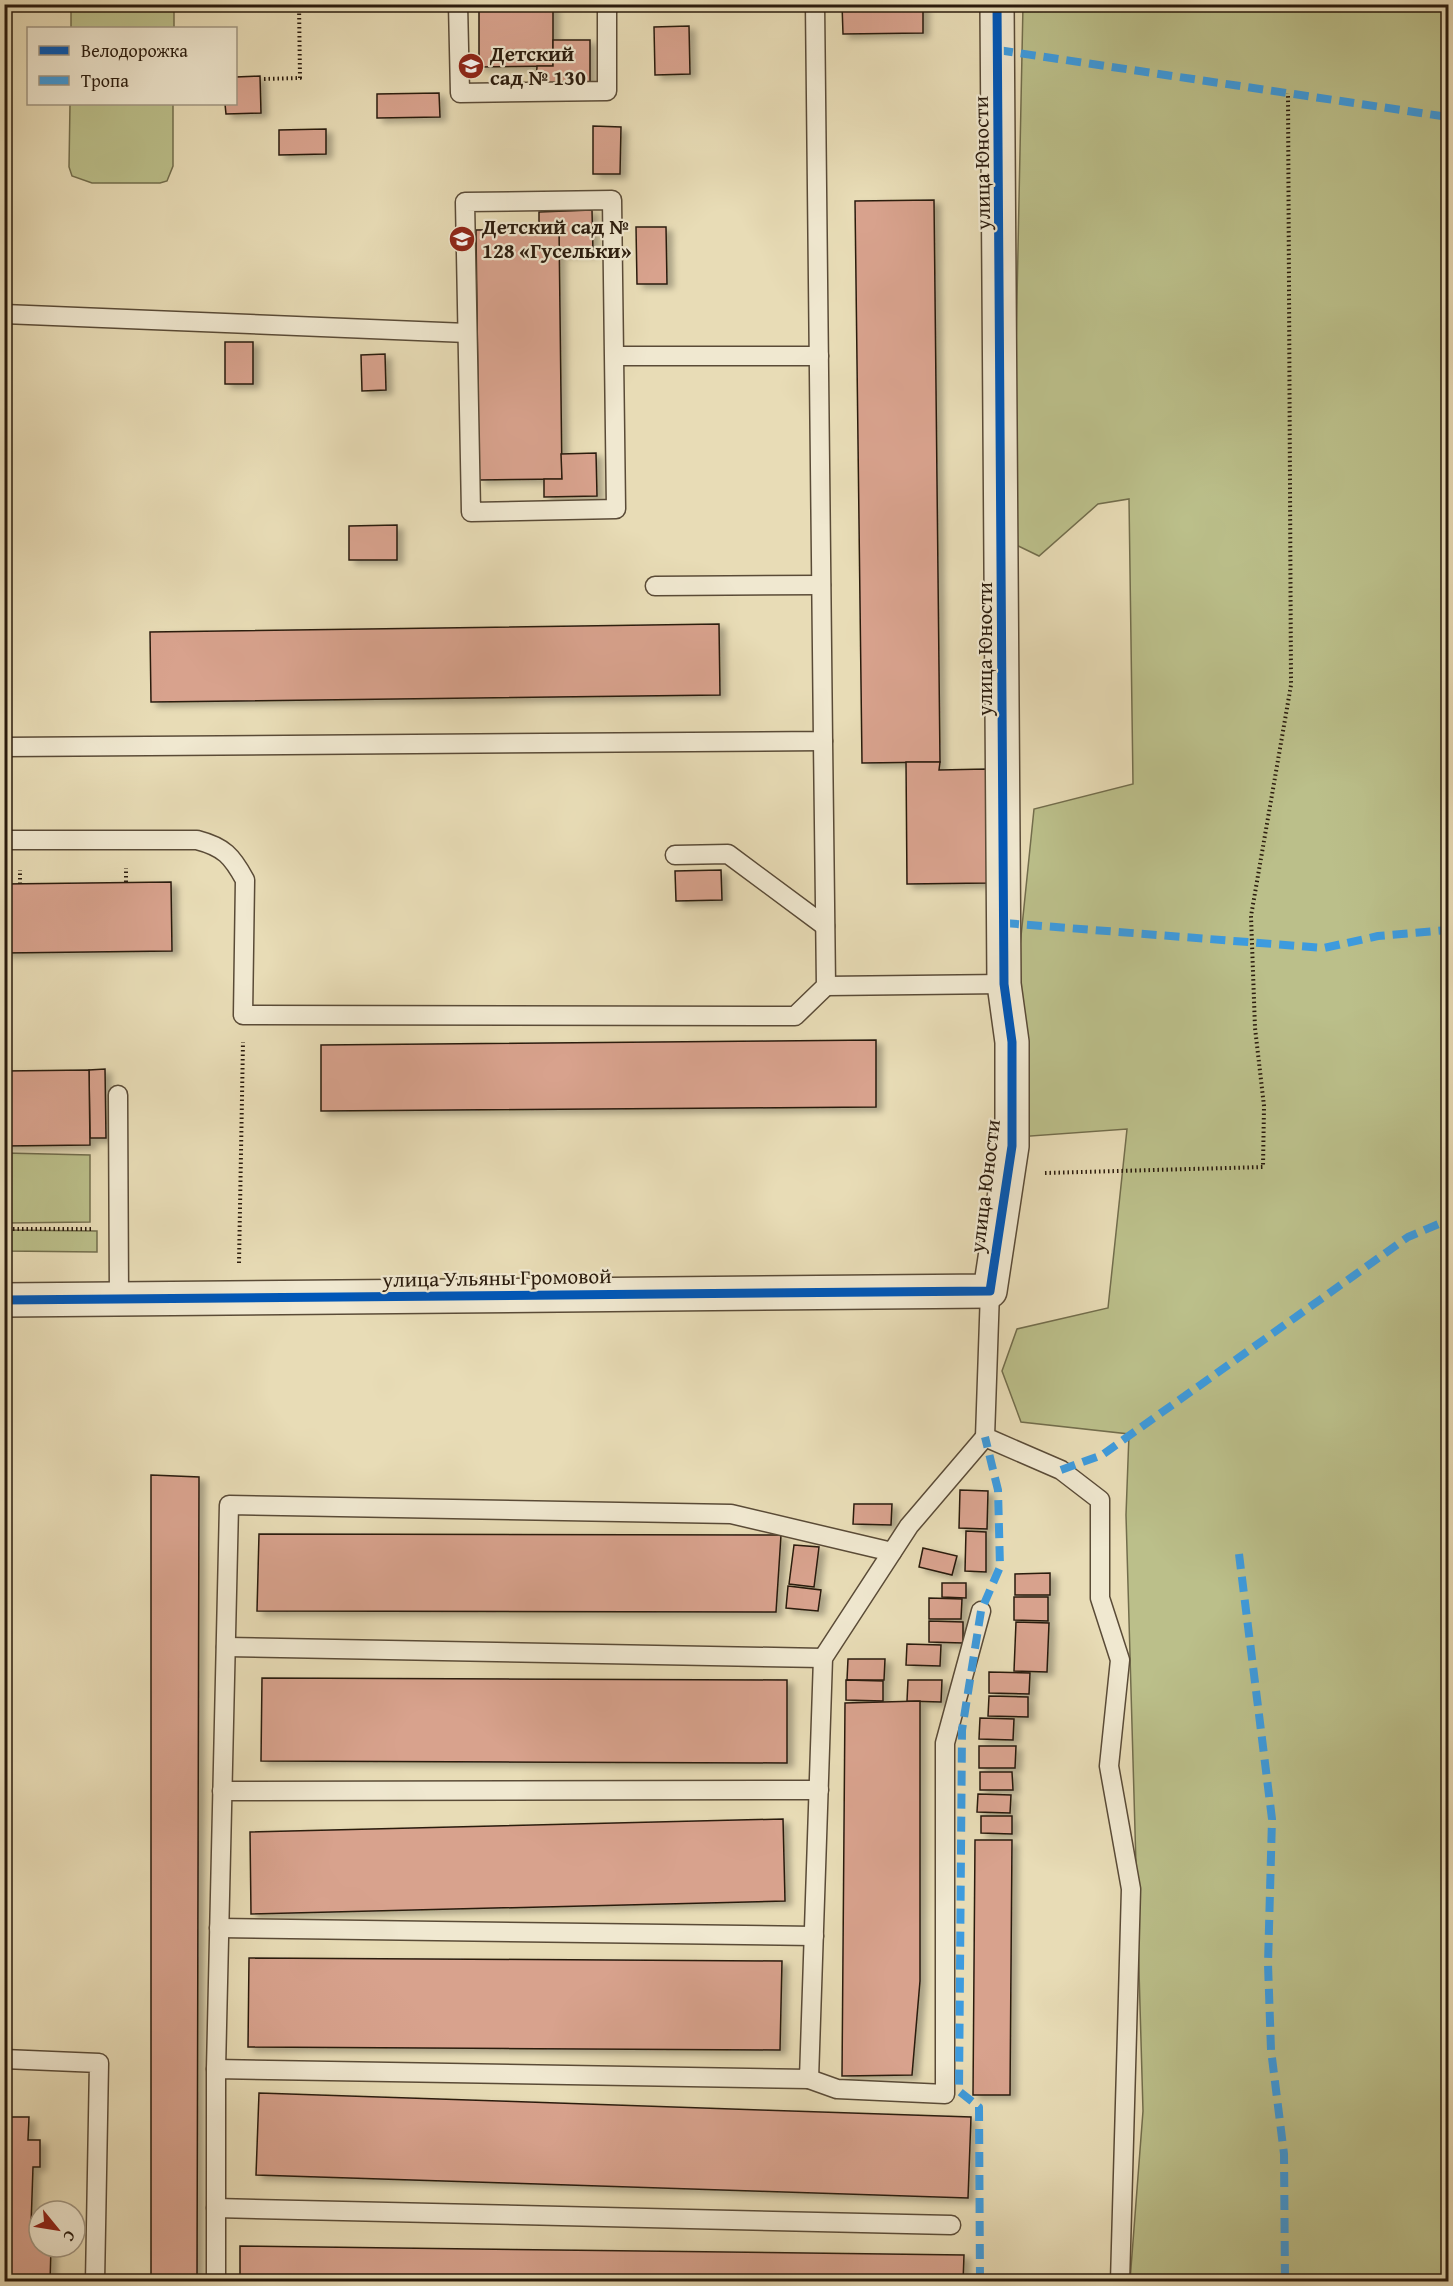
<svg xmlns="http://www.w3.org/2000/svg" width="1453" height="2286" font-family="'Gentium Book Plus',serif">
<defs>
<filter id="shadow"><feDropShadow dx="6" dy="4" stdDeviation="3" flood-color="#0004"/></filter>
</defs>
<rect width="100%" height="100%" fill="#e8dcb6"/>
<filter id="stains"><feTurbulence type="fractalNoise" baseFrequency=".00333" numOctaves="4"/><feColorMatrix values="0 0 0 0 .2 0 0 0 0 .09 0 0 0 0 .02 0 0 0 .5 -.17"/></filter>
<radialGradient id="worn" r=".72"><stop offset=".6" stop-color="#630" stop-opacity="0"/><stop offset="1" stop-color="#630" stop-opacity=".3"/></radialGradient>
<g fill="#bbbf8a" stroke="#726d4c" stroke-width="1.5">
<rect x="71" y="5" width="103" height="23"/>
<polygon points="1023,5 1448,5 1448,2281 1130,2281 1143,2111 1126,1515 1129,1434 1021,1422 1002,1371 1017,1329 1108,1308 1127,1129 1017,1137 1020,946 1034,809 1133,784 1129,499 1098,504 1039,556 1012,543"/>
<polygon points="70,104 173,104 173,166 167,181 160,183 92,183 72,176 69,167"/>
<polygon points="5,1153 90,1155 90,1222 5,1223"/>
<polygon points="5,1230 97,1231 97,1252 5,1251"/>
</g>
<g fill="#d8a28d" stroke="#2a1b0d" stroke-width="1.5" filter="url(#shadow)">
<polygon points="479,4 553,4 553,66 479,67"/>
<polygon points="842,4 923,4 923,33 843,34"/>
<polygon points="689,26 690,74 655,75 654,27"/>
<polygon points="553,40 590,40 590,84 536,84 537,66 553,66"/>
<polygon points="260,76 261,113 226,114 225,104 236,104 236,77"/>
<polygon points="439,93 440,117 377,118 377,94"/>
<polygon points="593,126 621,127 620,174 593,174"/>
<polygon points="326,129 326,154 279,155 279,130"/>
<polygon points="934,200 940,762 862,763 855,201"/>
<polygon points="592,210 593,253 559,253 559,229 539,229 539,212"/>
<polygon points="636,227 666,227 667,284 637,284"/>
<polygon points="559,229 562,479 479,480 476,230"/>
<rect x="225" y="342" width="28" height="42"/>
<polygon points="385,354 386,390 362,391 361,355"/>
<polygon points="596,453 597,496 544,497 544,479 562,479 561,454"/>
<polygon points="397,525 397,560 349,560 349,526"/>
<polygon points="719,624 720,695 151,702 150,632"/>
<polygon points="906,762 940,762 939,770 987,769 987,883 907,884"/>
<polygon points="721,870 722,900 676,901 675,871"/>
<polygon points="171,882 172,951 4,953 4,884"/>
<polygon points="876,1040 876,1107 321,1111 321,1045"/>
<polygon points="105,1069 106,1138 90,1138 89,1070"/>
<polygon points="89,1070 90,1145 4,1146 4,1071"/>
<polygon points="151,1475 199,1477 197,2282 151,2282"/>
<polygon points="960,1490 988,1491 987,1529 959,1528"/>
<polygon points="854,1504 892,1504 891,1525 853,1524"/>
<polygon points="966,1531 986,1532 986,1572 965,1571"/>
<polygon points="259,1534 781,1535 776,1612 257,1611"/>
<polygon points="794,1545 819,1547 814,1587 789,1584"/>
<polygon points="923,1548 957,1556 952,1575 919,1567"/>
<polygon points="1050,1573 1050,1595 1015,1595 1015,1574"/>
<polygon points="942,1583 966,1583 966,1598 942,1597"/>
<polygon points="788,1586 821,1590 818,1611 786,1608"/>
<polygon points="1014,1597 1048,1597 1048,1621 1014,1620"/>
<polygon points="929,1598 962,1599 961,1619 929,1619"/>
<polygon points="929,1621 963,1622 963,1643 929,1642"/>
<polygon points="1016,1622 1049,1623 1047,1672 1014,1671"/>
<polygon points="907,1644 941,1645 940,1666 906,1665"/>
<polygon points="848,1659 885,1659 884,1680 847,1680"/>
<polygon points="989,1672 1030,1673 1029,1694 989,1693"/>
<polygon points="262,1678 787,1680 787,1763 261,1761"/>
<polygon points="846,1680 883,1681 883,1701 846,1700"/>
<polygon points="908,1680 942,1680 941,1702 907,1701"/>
<polygon points="989,1696 1028,1697 1028,1717 988,1716"/>
<polygon points="920,1701 920,1981 912,2075 842,2076 845,1703"/>
<polygon points="980,1718 1014,1719 1013,1740 979,1739"/>
<polygon points="979,1746 1016,1746 1015,1768 979,1768"/>
<polygon points="980,1772 1012,1772 1013,1790 980,1790"/>
<polygon points="978,1794 1011,1795 1010,1813 977,1812"/>
<polygon points="981,1816 1012,1816 1012,1834 981,1833"/>
<polygon points="783,1819 785,1901 251,1914 250,1832"/>
<polygon points="975,1840 1012,1840 1010,2095 973,2095"/>
<polygon points="249,1958 782,1961 780,2050 248,2047"/>
<polygon points="259,2093 971,2117 968,2198 256,2175"/>
<polygon points="4,2117 29,2117 28,2140 40,2140 40,2167 33,2167 31,2226 39,2226 39,2247 51,2247 50,2282 4,2282"/>
<polygon points="240,2246 964,2255 963,2282 240,2282"/>
</g>
<g fill="none" stroke-linecap="round" stroke-linejoin="round">
<defs>
<g id="service">
<polyline points="458,4 460,93 607,91 607,4"/>
<polyline points="4,314 467,333"/>
<polyline points="614,356 616,509 471,512 465,202 612,200 614,356 819,356"/>
<polyline points="655,586 821,585"/>
<polyline points="4,747 823,741 815,4"/>
<path d="M4,840H197C224,847 232,856 245,880L243,1015L795,1016L826,986L823,741"/>
<polyline points="675,855 728,854 825,926"/>
<polyline points="826,986 1004,984"/>
<polyline points="118,1095 119,1299"/>
<polyline points="990,1291 985,1437 1061,1470 1100,1500 1100,1598 1120,1660 1109,1766 1131,1889 1120,2282"/>
<polyline points="226,1647 823,1658"/>
<polyline points="222,1791 819,1790"/>
<polyline points="219,1928 814,1936"/>
<polyline points="4,2059 99,2063 95,2282"/>
<polyline points="216,2069 229,1505 731,1514 892,1552"/>
<polyline points="809,2079 837,2089 945,2094 945,1743 981,1611"/>
<polyline points="216,2208 951,2225"/>
<polyline points="216,2282 216,2069 809,2079 823,1658 909,1526 985,1437"/>
</g>
<polyline id="minor" points="4,1300 990,1291 1012,1146 1012,1042 1004,984 997,4"/>
</defs>
<use href="#service" stroke="#5a4b37" stroke-width="21"/>
<use href="#minor" stroke="#5a4b37" stroke-width="36"/>
<g stroke="#2a1b0d" stroke-width="4" stroke-dasharray="1.5 3" stroke-linecap="butt">
<polyline points="264,79 300,78 299,4"/>
<polyline points="126,882 126,868"/>
<polyline points="20,884 20,870"/>
<polyline points="1045,1173 1263,1167 1264,1106 1255,1028 1251,916 1291,685 1288,93"/>
<polyline points="4,1229 91,1229"/>
<polyline points="239,1263 243,1042"/>
</g>
<use href="#service" stroke="#f0e8d0" stroke-width="18"/>
<use href="#minor" stroke="#f0e8d0" stroke-width="33"/>
<g stroke="#3d9bde" stroke-width="8" stroke-dasharray="15 8" stroke-linecap="butt">
<polyline points="998,50 1448,117"/>
<polyline points="1004,923 1324,948 1378,936 1448,930"/>
<polyline points="1061,1470 1102,1455 1408,1237 1448,1220"/>
<polyline points="1239,1554 1272,1819 1268,1964 1271,2050 1284,2154 1285,2282"/>
<polyline points="980,2282 979,2107 959,2091 962,1730 981,1611 1000,1567 998,1490 985,1437"/>
</g>
<defs>
<polyline id="cycleway" points="4,1300 990,1291 1012,1146 1012,1042 1004,984 997,4"/>
</defs>
<use href="#cycleway" stroke="#f0e8d0" stroke-width="13"/>
<use href="#cycleway" stroke="#0057b8" stroke-width="9"/>
</g>
<defs>
<symbol id="school-disc" viewBox="-11 -11 22 22"><circle r="9.5" fill="#8f2418" stroke="#f0e8d0"/><path d="M0-5L7-2L0 1L-7-2ZM-4 1L0 2.5L4 1V4Q0 6-4 4Z" fill="#fff"/></symbol>
</defs>
<g fill-rule="evenodd">
<use href="#school-disc" x="456" y="51" width="30" height="30"/>
<use href="#school-disc" x="447" y="224" width="30" height="30"/>
</g>
<g text-anchor="middle" stroke-width="4.5" stroke-linejoin="round" paint-order="stroke">
<g font-size="21" font-weight="bold" fill="#2a1b0d" stroke="#f0e8d0" text-anchor="start">
<text x="490" y="61">Детский<tspan x="490" dy="24">сад № 130</tspan></text>
<text x="482" y="234">Детский сад №<tspan x="482" dy="24">128 «Гусельки»</tspan></text>
</g>
<g font-size="21" fill="#2a1b0d" stroke="#f0e8d0">
<text transform="translate(982 163) rotate(-91)" y="7">улица Юности</text>
<text transform="translate(985 649) rotate(-90)" y="7">улица Юности</text>
<text transform="translate(985 1186) rotate(-83)" y="7">улица Юности</text>
<text transform="translate(497 1278) rotate(-1)" y="7">улица Ульяны Громовой</text>
</g>
</g>
<rect width="1453" height="2286" fill="none" stroke="#e8dcb6" stroke-width="24"/>
<rect x="6" y="6" width="1441" height="2274" fill="none" stroke="#2a1b0d" stroke-width="3"/>
<rect x="12" y="12" width="1429" height="2262" fill="none" stroke="#2a1b0d" stroke-width="1.5"/>
<rect x="27" y="27" width="210" height="78" fill="#f0e8d0" stroke="#a19682" stroke-width="1.5"/>
<rect x="39" y="46" width="30" height="9" fill="#0057b8" stroke="#a19682" stroke-width="1.5"/>
<text x="81" y="57" font-size="18" fill="#2a1b0d">Велодорожка</text>
<rect x="39" y="76" width="30" height="9" fill="#3d9bde" stroke="#a19682" stroke-width="1.5"/>
<text x="81" y="87" font-size="18" fill="#2a1b0d">Тропа</text>
<g transform="translate(57 2229) rotate(120)"><circle r="28" fill="#f0e8d0" stroke="#a19682" stroke-width="1.5"/>
<path d="M0-4.5L10 22L0 15L-10 22Z" fill="#8f2418"/>
<text y="-9" font-size="16" font-weight="bold" text-anchor="middle" fill="#2a1b0d">С</text>
</g>
<rect width="100%" height="100%" filter="url(#stains)"/>
<rect width="100%" height="100%" fill="url(#worn)"/>
</svg>
